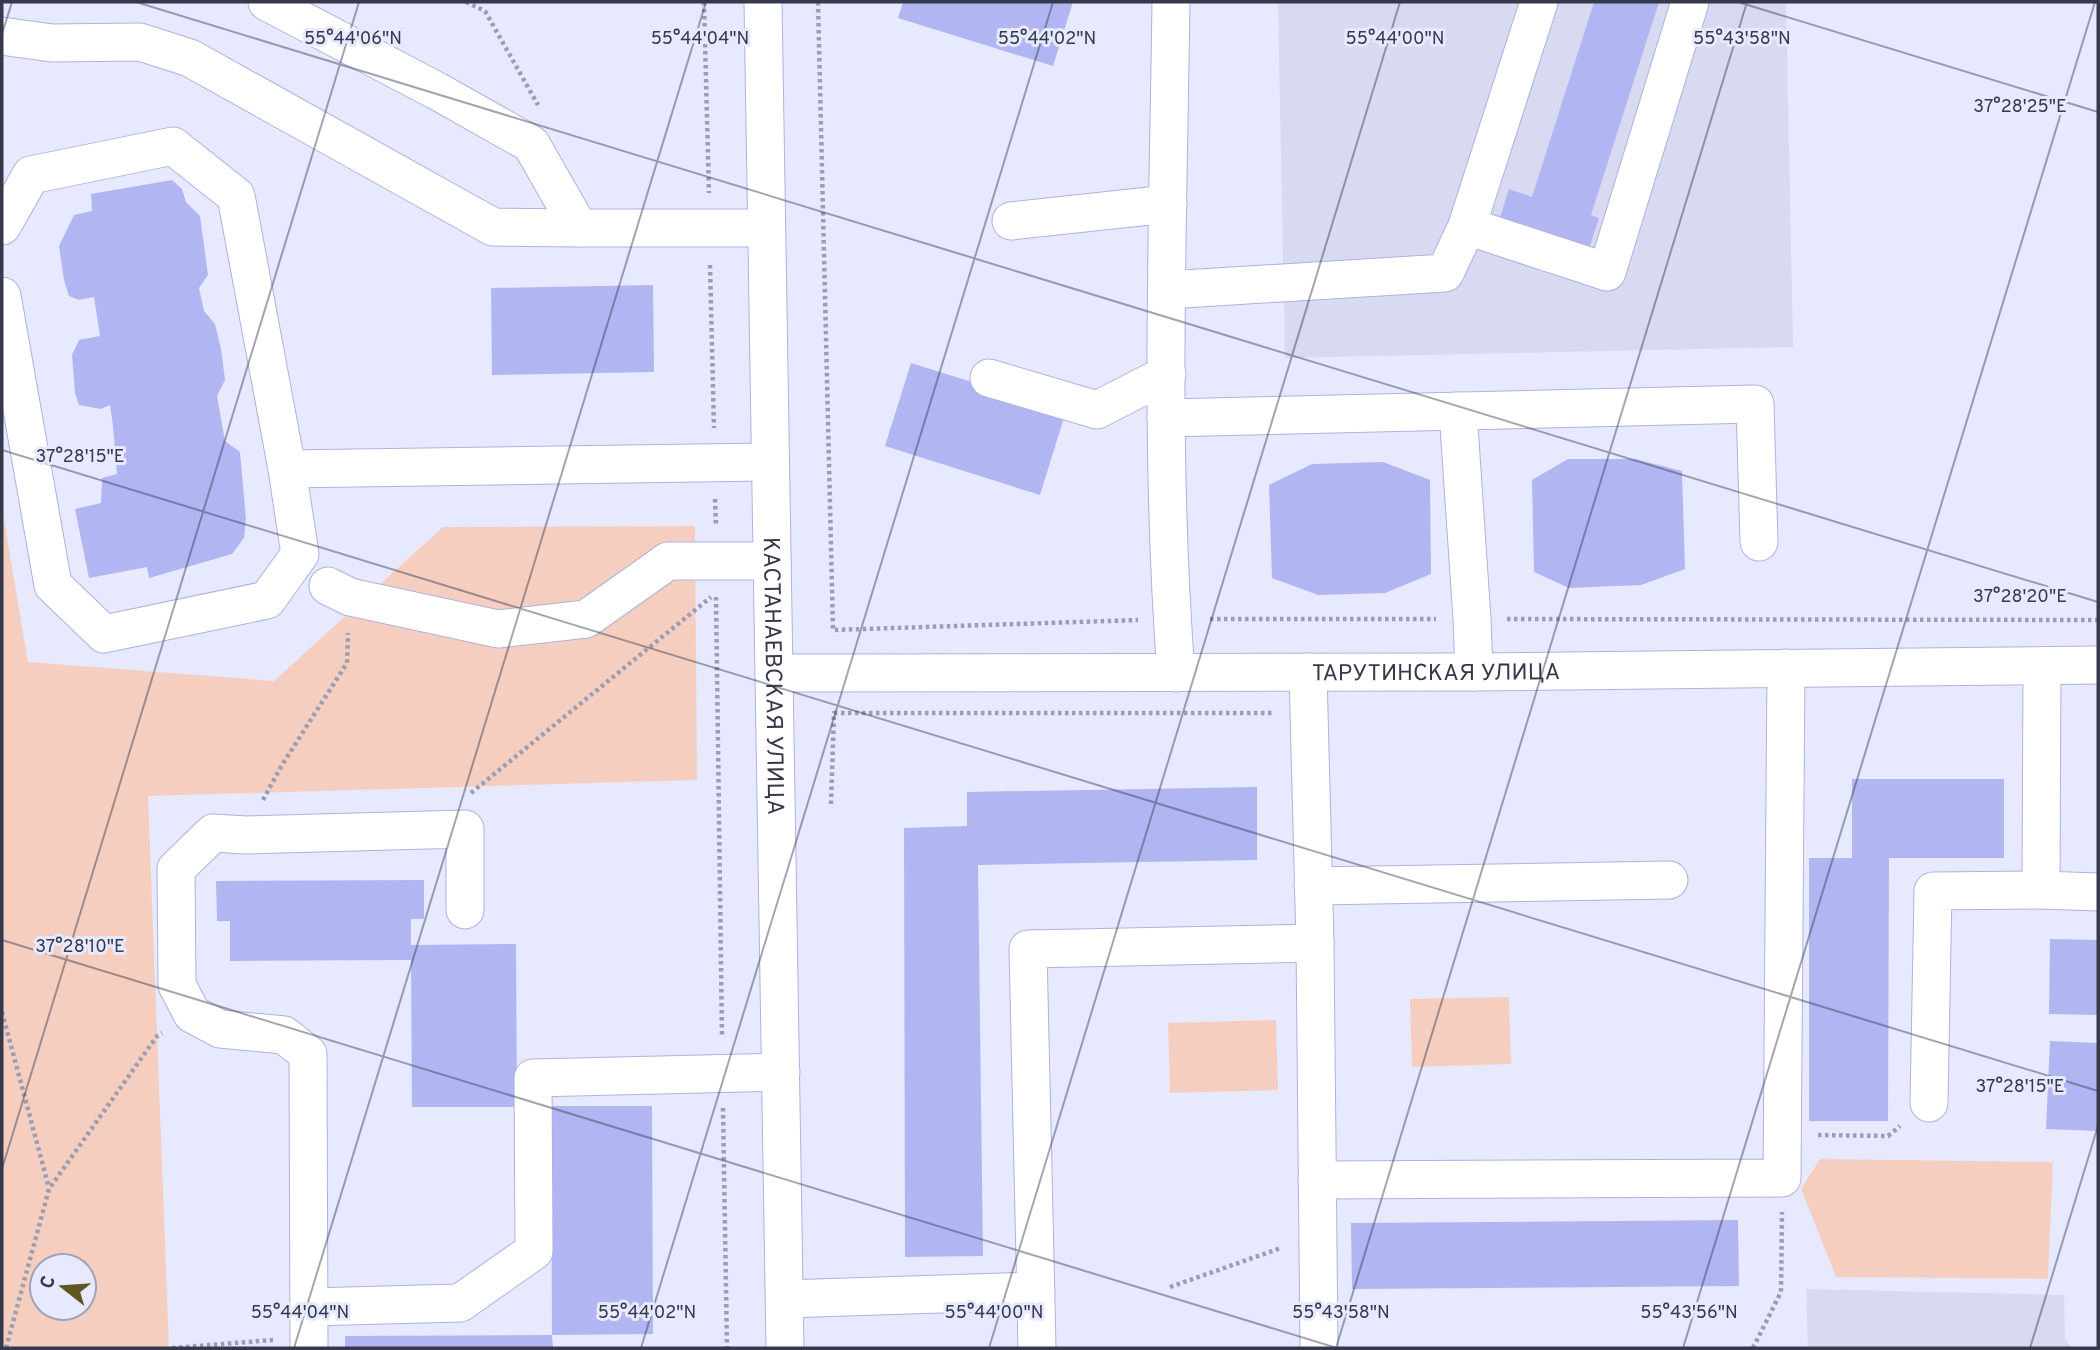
<svg xmlns="http://www.w3.org/2000/svg" width="2100" height="1350" font-family="Overpass,sans-serif">
<rect width="100%" height="100%" fill="#e7eafe"/>
<g fill="#d7daf0">
<polygon points="1278,2 1786,2 1793,347 1285,358"/>
<polygon points="1806,1289 2064,1295 2065,1340 2072,1348 1808,1348"/>
</g>
<g fill="#f6cec0" fill-rule="evenodd">
<path d="M2,508L28,662L274,681L443,527L695,526L697,780L148,796L169,1348H2ZM42,1266H84V1308H42Z"/>
<polygon points="1509,997 1511,1064 1412,1067 1410,999"/>
<polygon points="1276,1020 1278,1090 1170,1093 1168,1023"/>
<polygon points="1820,1159 2053,1162 2048,1279 1836,1277 1801,1189"/>
</g>
<g fill="#b1b6f3">
<polygon points="903,2 1073,2 1053,66 898,18"/>
<polygon points="1594,2 1659,2 1591,215 1599,218 1589,249 1499,221 1509,189 1532,197"/>
<polygon points="172,180 182,189 186,202 200,216 208,275 199,288 204,311 215,324 221,349 225,380 217,396 225,441 240,452 246,519 244,538 232,554 149,578 147,567 89,578 75,509 101,503 102,478 117,474 113,426 110,405 101,409 79,405 75,393 72,355 79,340 100,336 94,297 79,300 69,296 64,280 59,246 74,215 92,211 91,194"/>
<polygon points="653,285 654,372 492,375 491,288"/>
<polygon points="911,363 1066,411 1040,495 885,446"/>
<polygon points="1568,459 1635,459 1682,471 1685,569 1641,585 1569,588 1534,572 1532,480"/>
<polygon points="1383,462 1430,480 1431,574 1385,593 1318,595 1272,578 1269,485 1312,464"/>
<polygon points="1852,779 2004,779 2004,858 1889,858 1888,1121 1809,1121 1809,858 1852,858"/>
<polygon points="1257,787 1257,860 978,865 983,1256 905,1257 904,828 967,826 967,792"/>
<polygon points="424,880 424,919 411,919 411,945 516,944 517,1107 412,1107 411,960 230,961 230,921 217,921 216,881"/>
<polygon points="2050,939 2098,940 2098,1015 2049,1014"/>
<polygon points="2050,1041 2098,1043 2098,1131 2046,1129"/>
<polygon points="551,1106 652,1106 653,1334 552,1335"/>
<polygon points="1738,1220 1739,1286 1352,1289 1351,1223"/>
<polygon points="552,1335 553,1348 345,1348 345,1336"/>
</g>
<g fill="none" stroke-linecap="round" stroke-linejoin="round">
<defs>
<g id="minor">
<polyline points="267,2 437,91 531,144 579,228 766,228"/>
<path id="s1" d="M763,2L785,1348"/>
<path d="M1171,2C1168,225 1159,450 1176,673"/>
<polyline points="2,36 52,43 140,42 190,58 493,227 579,228"/>
<polyline points="1011,221 1168,204"/>
<polyline points="2,226 31,175 173,146 236,196 287,469 300,554 267,600 104,634 53,585 2,296"/>
<polyline points="1467,226 1607,272 1690,2"/>
<polyline points="1167,290 1445,273 1467,226 1539,2"/>
<polyline points="989,378 1097,410 1167,374"/>
<polyline points="1458,411 1472,619 1474,672"/>
<polyline points="1166,418 1755,404 1759,542"/>
<polyline points="287,469 770,462"/>
<polyline points="328,586 350,597 498,629 586,619 668,561 772,561"/>
<polyline points="2042,666 2041,890 2098,892"/>
<path id="s2" d="M774,673L1474,672L2098,665"/>
<polyline points="1313,886 1669,880"/>
<polyline points="1315,943 1319,1348"/>
<polyline points="1929,1103 1933,891 2041,890"/>
<polyline points="1317,1180 1782,1178 1786,668"/>
<polyline points="785,1299 1036,1291"/>
<polyline points="309,1307 460,1303 534,1251 533,1078 781,1072"/>
<polyline points="309,1348 308,1054 284,1035 220,1029 192,1014 177,985 176,869 213,833 246,835 465,829 465,910"/>
<polyline points="1037,1348 1028,949 1315,943 1308,672"/>
</g>
</defs>
<use href="#minor" stroke="#adb2e1" stroke-width="39"/>
<g stroke="#9b9eb1" stroke-width="4.5" stroke-dasharray="3.5 3.5" stroke-linecap="butt">
<polyline points="466,2 485,11 538,105"/>
<polyline points="704,2 709,193"/>
<polyline points="818,2 833,630 1138,620"/>
<polyline points="710,265 714,428"/>
<polyline points="715,499 716,526"/>
<polyline points="716,597 722,1037"/>
<polyline points="1210,619 1436,619"/>
<polyline points="1507,619 2098,620"/>
<polyline points="471,793 711,597"/>
<polyline points="263,800 282,765 347,663 348,633"/>
<polyline points="831,804 834,713 1274,713"/>
<polyline points="2,1012 49,1188"/>
<polyline points="723,1108 727,1348"/>
<polyline points="1818,1135 1888,1136 1900,1126"/>
<polyline points="1170,1287 1281,1248"/>
<polyline points="6,1348 49,1189 157,1036 162,1033"/>
<polyline points="172,1348 273,1340"/>
<polyline points="1753,1348 1781,1292 1782,1212"/>
</g>
<use href="#minor" stroke="#fff" stroke-width="37"/>
</g>
<path fill="none" stroke="#36384b" stroke-width="2" stroke-opacity="0.45" d="M136,2L2098,602M1738,2L2098,112M2,34L12,2M2,450L2098,1091M2,940L1337,1348M2,1169L359,2M294,1348L706,2M641,1348L1053,2M989,1348L1400,2M1336,1348L1747,2M1683,1348L2095,2M2030,1348L2098,1126"/>
<g text-anchor="middle" stroke-width="6" stroke-linejoin="round" paint-order="stroke">
<g font-size="23" fill="#36384b" stroke="#e7eafe">
<text dy="8" stroke="none"><textPath href="#s2" startOffset="662">ТАРУТИНСКАЯ УЛИЦА</textPath></text>
<text dy="8" stroke="none"><textPath href="#s1" startOffset="674">КАСТАНАЕВСКАЯ УЛИЦА</textPath></text>
</g>
</g>
<g font-size="18" text-anchor="middle" fill="#36384b" stroke="#e7eafe" stroke-width="6" stroke-linejoin="round" paint-order="stroke">
<text x="353" y="44">55°44'06"N</text>
<text x="700" y="44">55°44'04"N</text>
<text x="1047" y="44">55°44'02"N</text>
<text x="1395" y="44">55°44'00"N</text>
<text x="1742" y="44">55°43'58"N</text>
<text x="2020" y="112">37°28'25"E</text>
<text x="80" y="462">37°28'15"E</text>
<text x="2020" y="602">37°28'20"E</text>
<text x="80" y="952">37°28'10"E</text>
<text x="2020" y="1092">37°28'15"E</text>
<text x="300" y="1318">55°44'04"N</text>
<text x="647" y="1318">55°44'02"N</text>
<text x="994" y="1318">55°44'00"N</text>
<text x="1341" y="1318">55°43'58"N</text>
<text x="1689" y="1318">55°43'56"N</text>
</g>
<rect width="2100" height="1350" fill="none" stroke="#36384b" stroke-width="7"/>
<g transform="translate(63 1287) rotate(287)"><circle r="33" fill="#e7eafe" stroke="#a0a3b6" stroke-width="2"/>
<path d="M0-5L12 26L0 18L-12 26Z" fill="#5f5622"/>
<text y="-10" font-size="19" font-weight="bold" text-anchor="middle" fill="#36384b">С</text>
</g>
</svg>
